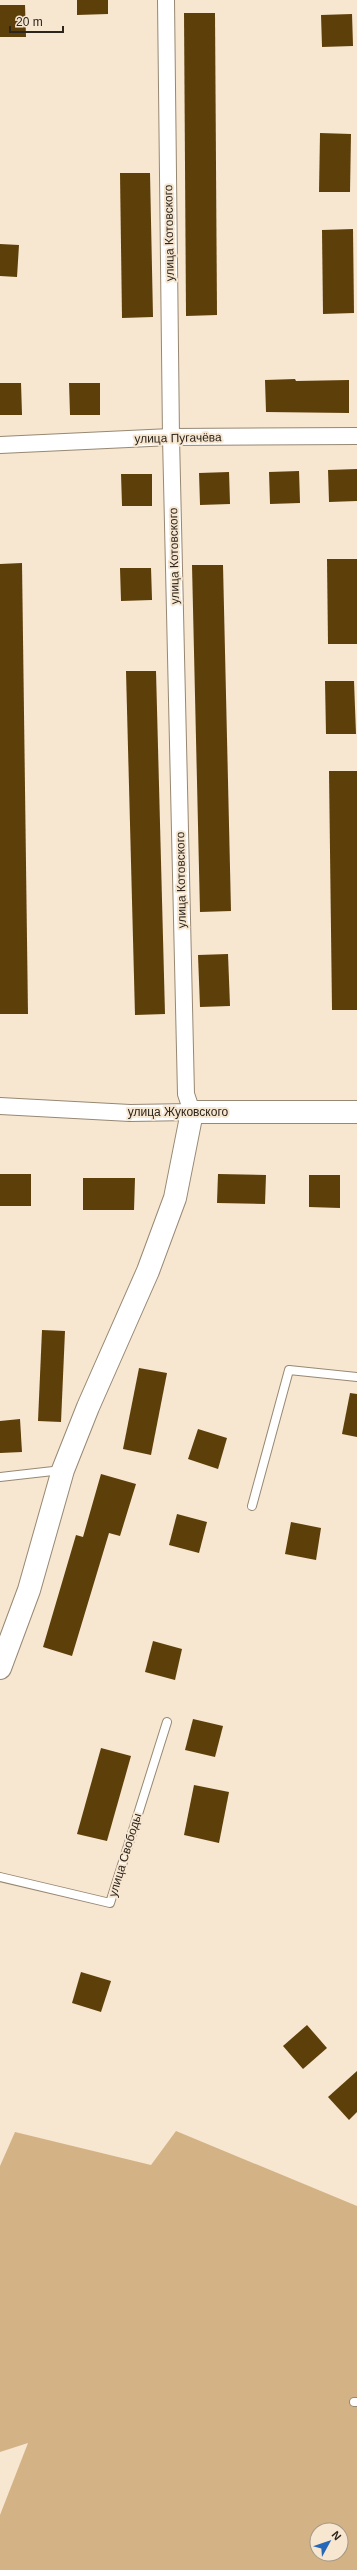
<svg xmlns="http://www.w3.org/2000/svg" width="357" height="2570" font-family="Arial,sans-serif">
<rect width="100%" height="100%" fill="#f7e6d0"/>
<path fill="#d3b385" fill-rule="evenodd" d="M176,2131L357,2206V2570H0V2515L28,2443L0,2452V2166L15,2132L151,2165ZM317,2530H341V2554H317Z"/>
<g fill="#5d3f09">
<polygon points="77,0 108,0 108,14 77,15"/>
<polygon points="0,5 25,5 26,37 0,37"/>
<polygon points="184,13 215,13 217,315 186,316"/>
<polygon points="352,14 353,46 322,47 321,15"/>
<polygon points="320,133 351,134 350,192 319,192"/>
<polygon points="120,173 150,173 153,317 122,318"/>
<polygon points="353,229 354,313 323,314 322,230"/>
<polygon points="0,244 19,245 17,277 0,276"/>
<polygon points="295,379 296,381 349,380 349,413 266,412 265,380"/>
<polygon points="0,383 21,383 22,415 0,415"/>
<polygon points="69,383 100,383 100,415 70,415"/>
<polygon points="357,469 357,501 329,502 328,470"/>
<polygon points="299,471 300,503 270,504 269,472"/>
<polygon points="229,472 230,504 200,505 199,473"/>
<polygon points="121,474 152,474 152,506 122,506"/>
<polygon points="327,559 357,559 357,644 328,644"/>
<polygon points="22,563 28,1014 0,1014 0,564"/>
<polygon points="192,565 223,565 231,911 200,912"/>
<polygon points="120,568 151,568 152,600 121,601"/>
<polygon points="126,671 156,671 165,1014 135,1015"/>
<polygon points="325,681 354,681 356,734 326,734"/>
<polygon points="329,771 357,771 357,1010 332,1010"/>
<polygon points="228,954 230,1006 200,1007 198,955"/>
<rect x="0" y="1174" width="31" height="32"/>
<polygon points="218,1174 266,1175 265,1204 217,1203"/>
<polygon points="309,1175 340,1175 340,1208 309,1207"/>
<polygon points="83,1178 135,1178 134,1210 83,1210"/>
<polygon points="42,1330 65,1331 61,1422 38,1421"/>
<polygon points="139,1368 167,1373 151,1455 123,1449"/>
<polygon points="350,1393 357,1394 357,1437 342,1434"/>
<polygon points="20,1419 22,1452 0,1453 0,1421"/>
<polygon points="198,1429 227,1438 218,1469 188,1459"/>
<polygon points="101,1474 136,1484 120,1536 109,1533 72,1656 43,1647 76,1535 83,1537"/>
<polygon points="177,1514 207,1522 199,1553 169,1545"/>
<polygon points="291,1522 321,1528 316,1560 285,1554"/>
<polygon points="153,1641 182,1649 175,1680 145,1672"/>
<polygon points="193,1719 223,1726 215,1757 185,1750"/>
<polygon points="101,1748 131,1756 107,1841 77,1834"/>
<polygon points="194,1785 229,1792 219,1843 184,1835"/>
<polygon points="81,1972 111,1981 101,2012 72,2003"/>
<polygon points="307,2025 327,2048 303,2069 283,2046"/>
<polygon points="357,2071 357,2112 349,2120 328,2097"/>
</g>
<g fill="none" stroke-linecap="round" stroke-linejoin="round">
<defs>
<g id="lane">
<polyline points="0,1477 62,1470"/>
<polyline points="252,1506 289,1370 357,1377"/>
<polyline points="0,1877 110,1903 167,1722"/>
<polyline points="354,2402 357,2402"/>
</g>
<g id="street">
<polyline points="0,445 171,437 357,436"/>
<polyline points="0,1106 130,1113 192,1112 186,1094 171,437 166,0"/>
</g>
<polyline id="secondary" points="0,1668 29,1590 63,1470 88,1407 148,1271 175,1198 192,1112 357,1112"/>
</defs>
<use href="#lane" stroke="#978873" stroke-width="10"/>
<use href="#street" stroke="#978873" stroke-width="18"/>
<use href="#secondary" stroke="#978873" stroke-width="24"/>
<use href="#lane" stroke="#fff" stroke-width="8"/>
<use href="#street" stroke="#fff" stroke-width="16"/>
<use href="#secondary" stroke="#fff" stroke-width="22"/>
</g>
<g text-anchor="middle" stroke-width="4" stroke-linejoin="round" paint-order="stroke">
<g font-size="12" fill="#2b251c" stroke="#f7e6d0">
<text transform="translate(169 233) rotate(-91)" y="4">улица Котовского</text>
<text transform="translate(178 438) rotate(-1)" y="4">улица Пугачёва</text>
<text transform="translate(174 556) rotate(-91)" y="4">улица Котовского</text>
<text transform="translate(181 880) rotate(-91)" y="4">улица Котовского</text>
<text x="178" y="1116">улица Жуковского</text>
<text transform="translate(125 1855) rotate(-73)" y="4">улица Свободы</text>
</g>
</g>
<g transform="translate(329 2542) rotate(50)"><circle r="19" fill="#f7e6d0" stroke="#a59988"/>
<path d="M0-3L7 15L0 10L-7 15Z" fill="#2567b8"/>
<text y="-6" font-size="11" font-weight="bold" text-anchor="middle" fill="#2b251c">N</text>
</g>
<path d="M10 26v6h53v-6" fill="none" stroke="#2b251c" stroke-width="2"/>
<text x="16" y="26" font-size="12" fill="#2b251c" stroke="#f7e6d0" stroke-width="3" paint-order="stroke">20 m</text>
</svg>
